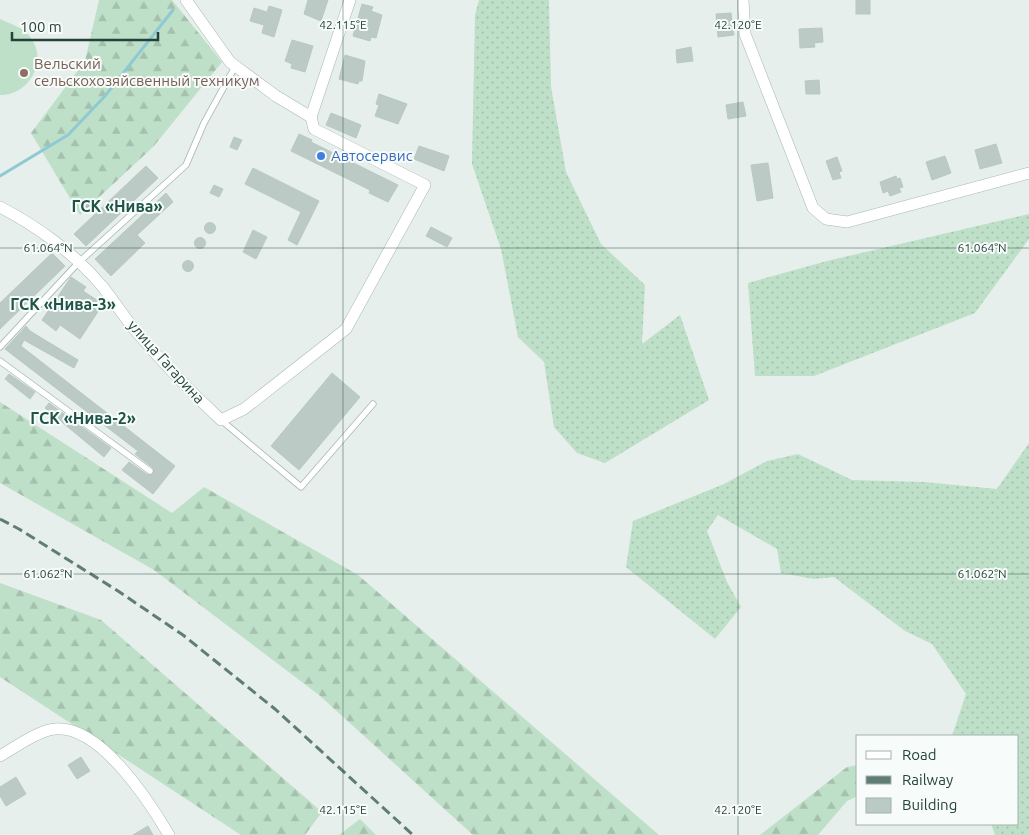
<svg xmlns="http://www.w3.org/2000/svg" width="1029" height="835" font-family="Ubuntu,sans-serif">
<defs>
<pattern id="grass-dots" width="8" height="8" patternUnits="userSpaceOnUse" patternTransform="scale(1.25)"><rect width="8" height="8" fill="#bfe0c8"/><path d="M2 2h.1M6 6h.1" fill="none" stroke="#a4c1ad" stroke-width="1.8" stroke-linecap="round"/></pattern>
<pattern id="forest-firs" width="22" height="20" patternUnits="userSpaceOnUse" patternTransform="scale(1.25)"><rect width="22" height="20" fill="#bfe0c8"/><path d="M5 1l3.5 6h-7zM16 11l3.5 6h-7z" fill="#a4c1ad"/></pattern>
</defs>
<rect width="100%" height="100%" fill="#e6efeb"/>
<g fill="url(#grass-dots)">
<polygon points="479,0 549,0 551,87 566,172 601,244 645,285 642,344 680,315 709,400 605,463 577,453 554,427 544,362 518,337 501,249 472,164 475,15"/>
<polygon points="1029,214 1029,239 975,313 814,376 755,376 748,283 827,261"/>
<polygon points="1029,443 1029,835 995,835 991,824 1018,824 1018,736 952,736 966,694 932,644 905,631 834,577 814,579 781,573 777,549 718,515 707,531 727,582 741,607 715,639 626,567 633,521 724,484 767,461 798,454 852,480 924,482 997,489"/>
</g>
<g fill="url(#forest-firs)">
<polygon points="99,0 172,0 222,62 153,147 80,215 31,133 85,61"/>
<polygon points="0,402 172,513 204,487 358,575 659,835 473,835 319,695 154,570 0,483"/>
<polygon points="0,583 101,620 322,812 305,835 241,835 0,677"/>
<polygon points="858,765 858,796 847,801 818,835 760,835 847,767"/>
<polygon points="360,819 376,835 339,835"/>
</g>
<path fill="#bfe0c8" d="M0,19C10,24 23,27 30,37C49,60 29,96 0,95Z"/>
<g fill="none" stroke-linecap="round" stroke-linejoin="round">
<polyline stroke="#8ec9d4" stroke-width="3" points="0,176 68,135 105,96 173,10"/>
</g>
<g fill="#bbcac4" stroke="#b8c9c2">
<polygon points="308,0 328,0 321,21 304,14"/>
<rect x="856" y="0" width="14" height="14"/>
<polygon points="362,4 373,7 371,11 382,15 376,38 371,37 370,41 353,36"/>
<polygon points="269,6 282,10 274,37 262,33 264,25 250,21 254,8 267,12"/>
<polygon points="731,13 734,35 718,37 716,14"/>
<polygon points="822,28 823,42 814,43 815,47 800,48 799,29"/>
<polygon points="292,40 313,46 305,72 291,68 292,64 285,61"/>
<polygon points="691,47 693,61 677,63 676,50"/>
<polygon points="345,55 365,61 362,81 359,81 358,84 339,79"/>
<polygon points="819,80 820,94 806,94 805,81"/>
<polygon points="379,94 407,104 398,124 375,116 379,105 376,104"/>
<polygon points="743,102 746,116 728,119 726,105"/>
<polygon points="331,113 361,125 356,138 326,125"/>
<polygon points="299,134 312,140 311,142 398,185 388,202 369,193 370,190 291,151"/>
<polygon points="234,137 242,140 237,150 230,147"/>
<polygon points="996,144 1002,163 980,169 975,150"/>
<polygon points="419,146 449,156 444,171 414,159"/>
<polygon points="945,156 951,173 932,180 926,162"/>
<polygon points="837,157 842,171 839,172 841,178 833,180 826,161"/>
<polygon points="768,163 773,198 757,201 751,165"/>
<polygon points="146,166 158,178 86,246 74,234"/>
<polygon points="253,168 319,201 297,245 288,240 301,212 245,184"/>
<polygon points="896,176 897,179 900,178 903,187 899,188 901,192 890,196 888,191 883,193 880,182"/>
<polygon points="214,185 223,189 219,197 210,193"/>
<polygon points="166,193 173,202 137,235 145,243 111,276 95,259"/>
<circle cx="210" cy="228" r="5.5"/>
<polygon points="431,227 452,238 447,247 426,236"/>
<polygon points="253,230 267,237 256,259 243,252"/>
<circle cx="200" cy="243" r="5.5"/>
<polygon points="52,253 65,266 0,329 0,303"/>
<circle cx="188" cy="266" r="5.5"/>
<polygon points="71,277 86,287 83,291 103,304 80,339 60,325 56,331 42,320"/>
<polygon points="26,326 30,331 78,360 74,368 24,340 21,346 175,466 153,494 122,470 129,462 148,475 153,474 153,468 135,454 138,451 5,349"/>
<polygon points="332,373 360,397 299,470 271,446"/>
<polygon points="9,374 35,392 30,399 5,379"/>
<polygon points="49,403 111,448 104,457 45,408"/>
<polygon points="81,757 90,771 77,779 68,765"/>
<polygon points="16,777 26,794 6,806 0,796 0,787"/>
<polygon points="148,826 153,835 133,835"/>
</g>
<g fill="none" stroke-linecap="round" stroke-linejoin="round">
<defs>
<g id="service">
<polyline points="0,347 78,263 186,165 204,123 236,65"/>
<polyline points="0,361 150,471"/>
<polyline points="221,420 301,487 373,404"/>
</g>
<g id="minor">
<polyline points="743,0 745,34 813,208 826,219 847,222 1029,173"/>
<polyline points="311,117 350,0"/>
<path d="M0,207C37,226 75,254 102,286C113,300 123,315 134,329C161,361 190,391 221,420L244,409L346,329L425,185L314,129L311,117L276,96L230,62L186,0"/>
<path d="M0,756C14,748 39,730 55,729C100,725 149,801 169,835"/>
</g>
</defs>
<use href="#service" stroke="#a8b8b2" stroke-width="7"/>
<use href="#minor" stroke="#a8b8b2" stroke-width="12"/>
<use href="#service" stroke="#fff" stroke-width="5.5"/>
<use href="#minor" stroke="#fff" stroke-width="11"/>
<polyline stroke="#5f7d75" stroke-width="3" stroke-dasharray="10 5" stroke-linecap="butt" points="0,519 19,529 118,591 183,635 275,709 413,835"/>
</g>
<path fill="none" stroke="#24423a" stroke-width="1" stroke-opacity="0.45" d="M343,0V835M738,0V835M0,248H1029M0,574H1029"/>
<circle fill="#8d6e63" stroke="#f7fbf9" stroke-width="2" cx="24" cy="73" r="5"/>
<circle fill="#3f7fe0" stroke="#f7fbf9" stroke-width="2" cx="321" cy="156" r="5"/>
<g text-anchor="middle" stroke-width="4" stroke-linejoin="round" paint-order="stroke">
<g font-size="15" fill="#785e54" stroke="#f7fbf9" text-anchor="start">
<text x="34" y="69">Вельский<tspan x="34" dy="17">сельскохозяйсвенный техникум</tspan></text>
</g>
<g font-size="15" fill="#366cbe" stroke="#f7fbf9" text-anchor="start">
<text x="331" y="161">Автосервис</text>
</g>
<g font-size="15" fill="#24423a" stroke="#f7fbf9">
<text transform="translate(166 362) rotate(48)" y="5">улица Гагарина</text>
</g>
<g font-size="16" font-weight="bold" fill="#1f5548" stroke="#f7fbf9">
<text x="117" y="212">ГСК «Нива»</text>
<text x="63" y="310">ГСК «Нива-3»</text>
<text x="83" y="424">ГСК «Нива-2»</text>
</g>
</g>
<g font-size="12" text-anchor="middle" fill="#24423a" stroke="#f7fbf9" stroke-width="4" stroke-linejoin="round" paint-order="stroke">
<text x="343" y="29">42.115°E</text>
<text x="738" y="29">42.120°E</text>
<text x="48" y="252">61.064°N</text>
<text x="982" y="252">61.064°N</text>
<text x="48" y="578">61.062°N</text>
<text x="982" y="578">61.062°N</text>
<text x="343" y="814">42.115°E</text>
<text x="738" y="814">42.120°E</text>
</g>
<rect x="856" y="735" width="162" height="90" fill="#f7fbf9" stroke="#a3b1ad"/>
<rect x="866" y="751" width="25" height="8" fill="#ffffff" stroke="#a3b1ad"/>
<text x="902" y="760" font-size="15" fill="#24423a">Road</text>
<rect x="866" y="776" width="25" height="8" fill="#5f7d75" stroke="#a3b1ad"/>
<text x="902" y="785" font-size="15" fill="#24423a">Railway</text>
<rect x="866" y="798" width="25" height="15" fill="#bbcac4" stroke="#a3b1ad"/>
<text x="902" y="810" font-size="15" fill="#24423a">Building</text>
<path d="M12 32v8h146v-8" fill="none" stroke="#24423a" stroke-width="2.5"/>
<text x="20" y="32" font-size="15" fill="#24423a" stroke="#f7fbf9" stroke-width="4" paint-order="stroke">100 m</text>
</svg>
